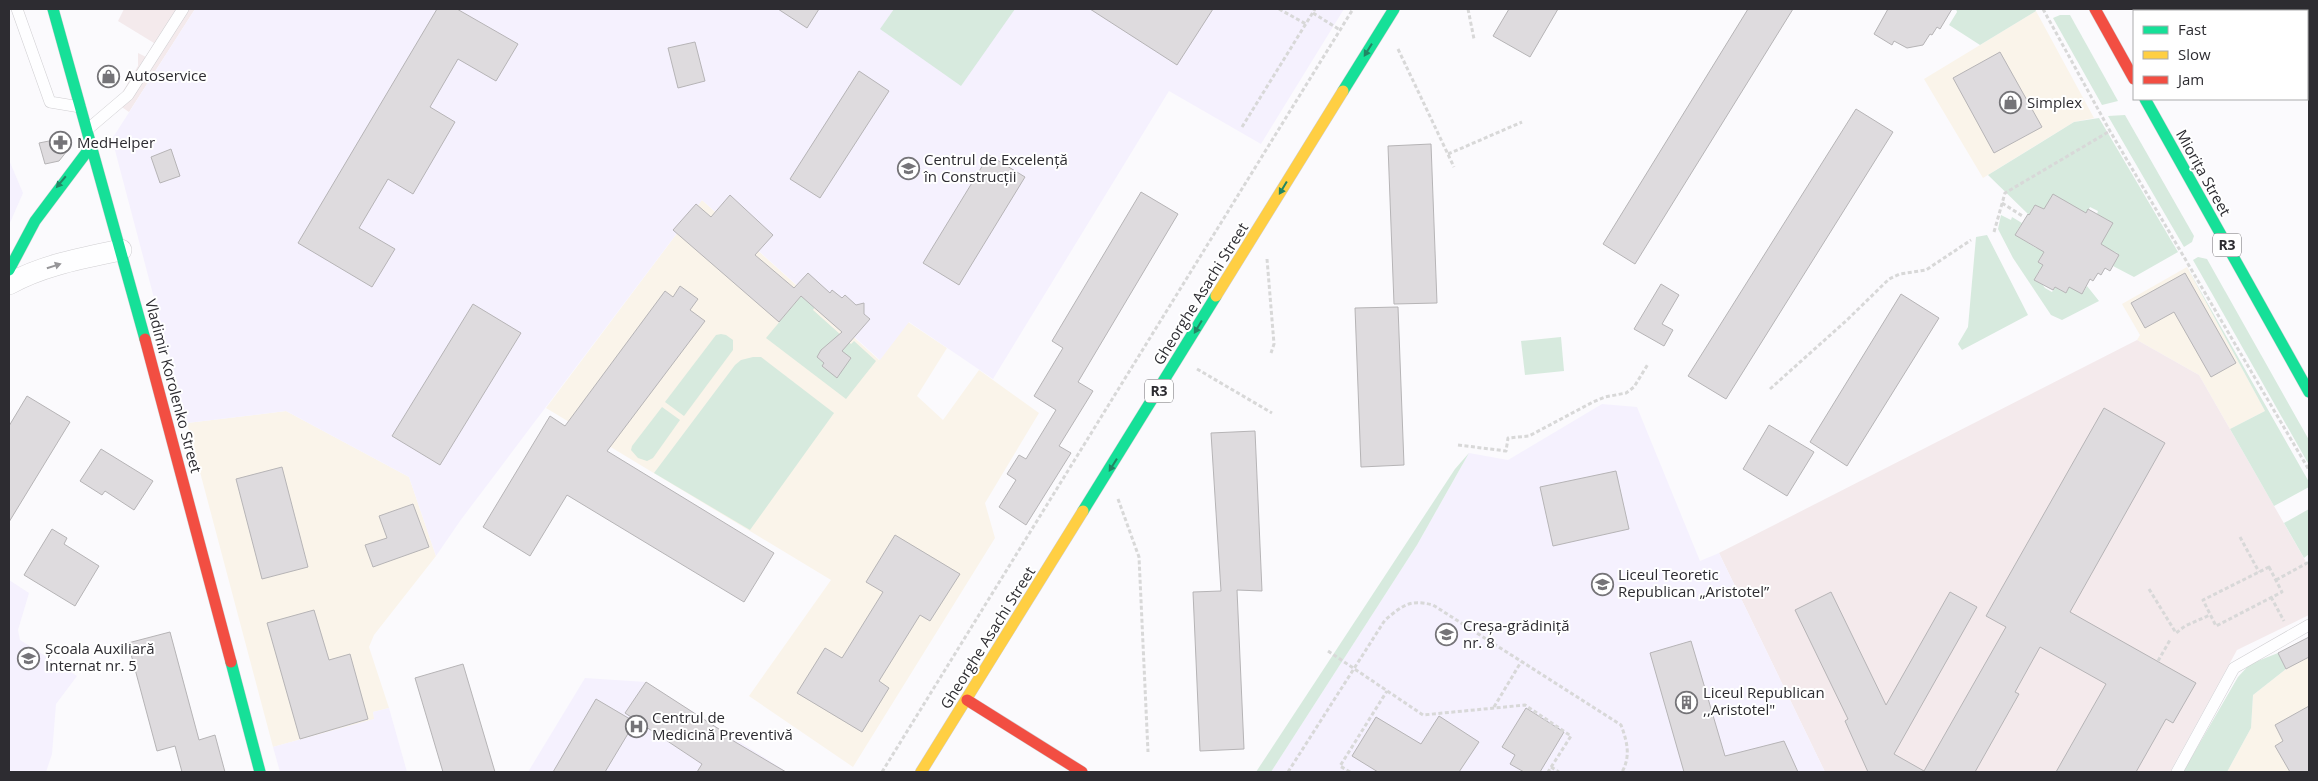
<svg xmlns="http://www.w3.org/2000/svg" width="2318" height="781" font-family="'Open Sans',sans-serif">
<rect width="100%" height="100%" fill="#fbfafd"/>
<g fill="#faf4ea">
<polygon points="2036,11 2094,118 2074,122 1983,178 1924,79"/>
<polygon points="702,200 879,360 908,322 947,348 917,396 943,420 979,370 1039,413 985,503 995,538 853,767 749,696 831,580 546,408"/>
<polygon points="2187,267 2265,411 2230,429 2199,375 2137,340 2140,335 2122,304"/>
<polygon points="286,411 409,477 436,556 374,635 369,647 389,708 373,712 375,719 273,747 187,423"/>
<polygon points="2309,657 2309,772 2227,772 2251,728 2253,695 2286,669"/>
</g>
<g fill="#f4eaec">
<polygon points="124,9 195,9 129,112 116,103 138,66 138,53 146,57 154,43 118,21"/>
<polygon points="2137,340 2199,375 2309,567 2309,615 2237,650 2170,772 1825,772 1719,553"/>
</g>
<g fill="#f5f1fe">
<polygon points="195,9 1344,9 1261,144 1169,91 993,379 909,322 880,360 702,200 460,521 436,556 409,477 286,411 187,423 112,139"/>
<polygon points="9,160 23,193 9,225"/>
<polygon points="1602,404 1637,407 1700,561 1719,553 1825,772 1271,772 1417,545 1469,453 1508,460"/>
<polygon points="9,580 29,593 18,630 20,640 77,676 56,704 52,754 46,772 9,772"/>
<polygon points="585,678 646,682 787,772 528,772"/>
<polygon points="389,708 407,772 280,772 273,747 374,719 373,712"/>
</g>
<g fill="#d7eade">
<polygon points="894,9 1015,9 961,86 880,29"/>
<polygon points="1956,9 2035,9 2036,11 1980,45 1949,25 1957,12"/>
<polygon points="2060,15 2070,15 2118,101 2102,105 2053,18"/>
<polygon points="2125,115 2194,236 2192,242 2184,247 2108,116"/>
<polygon points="2099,118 2178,252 2134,277 2113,266 2118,257 2117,253 2097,244 2110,222 2097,214 2098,211 2090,207 2082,219 2044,209 2035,205 2029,215 1988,175 2074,122"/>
<polygon points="2001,215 2011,220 2012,217 2022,223 2017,231 2019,237 2036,248 2046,249 2043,265 2036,276 2045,288 2052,292 2055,287 2066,293 2069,287 2084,291 2087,286 2099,301 2062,320 2051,315 2013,258 1998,229"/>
<polygon points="1987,235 2028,315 1962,350 1958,344 1968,327 1976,237"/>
<polygon points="2198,257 2207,259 2309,440 2309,465 2193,260"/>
<polygon points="2187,267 2309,482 2309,487 2274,506 2230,429 2265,411"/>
<polygon points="802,295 816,305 813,310 851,344 854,341 876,361 846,399 766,338"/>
<polygon points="721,334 726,335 733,340 733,350 684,416 665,402 716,335"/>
<polygon points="1561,337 1564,371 1525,375 1521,341"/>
<polygon points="753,357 761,357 834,413 750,530 654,473 735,365 741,360"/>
<polygon points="662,407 680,420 653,458 647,461 638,458 631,450 632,446"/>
<polygon points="1469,453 1417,545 1271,772 1256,772 1455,469"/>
<polygon points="2309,509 2309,554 2304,558 2284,523"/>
<polygon points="2278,653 2286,669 2253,695 2251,728 2227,772 2183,772 2238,677 2250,664"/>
</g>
<g fill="#dedbde" stroke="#b6b4b6">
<polygon points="437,9 457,9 518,44 496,81 458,59 430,107 455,122 413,194 388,179 359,228 395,249 372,287 298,243"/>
<polygon points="778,9 819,9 807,28"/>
<polygon points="1090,9 1213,9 1177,65"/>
<polygon points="1509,9 1558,9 1530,57 1493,36"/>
<polygon points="1748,9 1793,9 1635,264 1603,244"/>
<polygon points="1888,9 1952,9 1940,29 1937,27 1932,35 1930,34 1923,45 1907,48 1894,41 1892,45 1874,34"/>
<polygon points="695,42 705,81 678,88 668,48"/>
<polygon points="2000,52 2042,127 1994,153 1953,78"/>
<polygon points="859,71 889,91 820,198 790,179"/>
<polygon points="1856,109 1893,132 1726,399 1688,376"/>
<polygon points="64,138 67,151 59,161 45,164 39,143"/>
<polygon points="1431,144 1437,303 1394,304 1388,146"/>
<polygon points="171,149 180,176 160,183 151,157"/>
<polygon points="989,155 1025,177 959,285 923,263"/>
<polygon points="1141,192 1178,214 1078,382 1093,391 1059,446 1071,453 1026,525 999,507 1016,480 1007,474 1019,455 1026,459 1056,410 1034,396 1063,348 1052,341"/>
<polygon points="2053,194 2086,213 2088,209 2113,223 2101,244 2119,255 2110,271 2105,268 2101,275 2098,273 2093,281 2090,279 2082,294 2069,287 2066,293 2055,287 2053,290 2034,280 2043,265 2038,262 2044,252 2015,235 2028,214 2029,215 2035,205 2044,209"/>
<polygon points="730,195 773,235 755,255 794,288 808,273 830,293 832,290 842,298 845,295 856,305 864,303 864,314 870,319 842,351 851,358 837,378 822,366 824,363 817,357 821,350 842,332 801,296 779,322 673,230 696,204 711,217"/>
<polygon points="2185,273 2236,363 2211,377 2174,312 2145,328 2131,303"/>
<polygon points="1661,284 1679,295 1662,324 1673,330 1664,346 1634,329"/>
<polygon points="680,286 698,299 690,310 705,321 607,451 774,553 744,602 567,495 530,556 483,527 550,416 565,426 665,291 673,297"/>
<polygon points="1901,294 1939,318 1847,466 1810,442"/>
<polygon points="473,304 521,333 440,465 392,436"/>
<polygon points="1398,307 1404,465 1361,467 1355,308"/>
<polygon points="27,396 70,422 9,522 9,426"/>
<polygon points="2104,408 2165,443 2070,612 2196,683 2173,723 2166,719 2136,772 2056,772 2106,684 2040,647 2015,692 2019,694 1975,772 1868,772 1845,721 1848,719 1795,610 1831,592 1886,705 1950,592 1977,607 1894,754 1924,771 2006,627 1986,616"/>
<polygon points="1769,425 1814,452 1787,496 1743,469"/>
<polygon points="1255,431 1262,591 1237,590 1244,749 1200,751 1193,592 1221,591 1211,433"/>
<polygon points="101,449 153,481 134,510 105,491 102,495 80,481"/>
<polygon points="282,467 308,567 262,579 236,479"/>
<polygon points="1616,471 1629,529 1553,546 1540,487"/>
<polygon points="413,504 429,547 373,567 365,545 387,538 379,516"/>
<polygon points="52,529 67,538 64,544 99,566 75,606 24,575"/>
<polygon points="895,535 960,574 930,621 920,615 879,681 889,688 862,732 797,693 825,648 842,658 883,592 866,582"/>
<polygon points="314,610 329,660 350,654 368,719 300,739 267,623"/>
<polygon points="170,632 199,740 215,735 225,772 182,772 175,746 157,751 128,643"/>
<polygon points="2309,637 2309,657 2286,669 2278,653"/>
<polygon points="1691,641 1725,756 1784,741 1798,772 1684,772 1650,653"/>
<polygon points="463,664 495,772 443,772 415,678"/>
<polygon points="646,682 722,731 720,733 786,772 697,772 702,764 625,713"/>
<polygon points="596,699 635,722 605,772 553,772"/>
<polygon points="2309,706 2309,772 2290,772 2275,746 2283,741 2275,725"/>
<polygon points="1526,708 1564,732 1540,772 1524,772 1510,764 1515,755 1502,747"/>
<polygon points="1439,716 1479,742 1459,772 1378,772 1352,756 1376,717 1421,744"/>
</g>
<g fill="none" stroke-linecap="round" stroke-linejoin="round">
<defs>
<g id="lane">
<polyline points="17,9 50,102 80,107"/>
<polyline points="88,129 128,95 183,9"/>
<polyline points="2177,772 2234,668 2309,625"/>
</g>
<path id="street" d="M9,284C43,265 83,258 121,250"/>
<g id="fast">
<polyline points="53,9 145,339"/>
<polyline points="1343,91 1394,9"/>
<polyline points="2145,99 2309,392"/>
<polyline points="9,270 35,221 92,145"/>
<polyline points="1083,511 1216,296"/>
<polyline points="231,662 260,772"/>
</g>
<g id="slow">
<polyline points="1216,296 1343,91"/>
<polyline points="921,772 1083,511"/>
</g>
<g id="jam">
<polyline points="2095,9 2134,79"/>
<polyline points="145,339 231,662"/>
<polyline points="967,700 1082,772"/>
</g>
</defs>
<use href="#lane" stroke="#d0cfd2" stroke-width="12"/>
<use href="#street" stroke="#d0cfd2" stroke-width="22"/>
<use href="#fast" stroke="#d0cfd2" stroke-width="12"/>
<use href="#slow" stroke="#d0cfd2" stroke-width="12"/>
<use href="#jam" stroke="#d0cfd2" stroke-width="12"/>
<g stroke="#d8d8d8" stroke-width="3" stroke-dasharray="4 2.5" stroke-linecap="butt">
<polyline points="1279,9 1306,24"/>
<polyline points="1468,9 1474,39"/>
<polyline points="2043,9 2110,131 2309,470"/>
<polyline points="1313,13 1340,30"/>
<polyline points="1398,49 1454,167"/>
<polyline points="1242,127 1315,9"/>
<polyline points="1448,154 1522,122"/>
<polyline points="2002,203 2024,217"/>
<polyline points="1994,232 2005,193 2110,131"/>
<polyline points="1267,259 1274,344 1271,353"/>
<polyline points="1197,369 1272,413"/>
<polyline points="1770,389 1847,320 1889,279 1900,274 1926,270 1971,240"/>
<polyline points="1458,445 1506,451 1508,438 1529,436 1593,402 1605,397 1626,393 1634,387 1648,364"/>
<polyline points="1118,499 1139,557 1148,752"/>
<polyline points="2240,537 2259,572"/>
<polygon points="2269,567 2282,592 2216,626 2203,600"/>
<polyline points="2276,580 2309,562"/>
<polyline points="2149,589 2176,633 2185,626 2210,615"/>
<polyline points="2271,597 2284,621"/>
<polyline points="1328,651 1423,715 1525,705 1571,736 1548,772"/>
<polyline points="2158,661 2170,640"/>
<polyline points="1494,707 1521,662"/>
<polyline points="1551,767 1559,772"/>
<polyline points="882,772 1353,9"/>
<path d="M1288,772L1385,620C1403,605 1410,599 1433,605L1621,725C1627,741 1631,756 1622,772"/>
<polyline points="1350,772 1340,766 1387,691"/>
</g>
<use href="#lane" stroke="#fefeff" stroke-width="11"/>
<use href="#street" stroke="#fefeff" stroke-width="21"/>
<use href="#fast" stroke="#16e098" stroke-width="11"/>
<use href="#slow" stroke="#ffcf43" stroke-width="11"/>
<use href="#jam" stroke="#f24e42" stroke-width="11"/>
</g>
<defs><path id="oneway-solid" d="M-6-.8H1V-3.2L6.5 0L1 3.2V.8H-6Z" transform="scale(1.25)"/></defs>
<g fill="#228664">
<use href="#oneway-solid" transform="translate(1368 50) rotate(122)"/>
<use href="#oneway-solid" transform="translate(61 182) rotate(130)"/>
<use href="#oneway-solid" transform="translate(1283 188) rotate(121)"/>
<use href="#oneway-solid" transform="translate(1198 327) rotate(121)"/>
<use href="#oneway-solid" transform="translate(1113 465) rotate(122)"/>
</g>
<use fill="#969598" href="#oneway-solid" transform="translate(54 266) rotate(-18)"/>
<defs>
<symbol id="shop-ring" viewBox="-11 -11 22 22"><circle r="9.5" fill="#fff" stroke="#757478" stroke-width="1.5"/><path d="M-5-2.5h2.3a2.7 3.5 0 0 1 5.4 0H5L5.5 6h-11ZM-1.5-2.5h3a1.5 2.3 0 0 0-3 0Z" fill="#757478"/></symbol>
<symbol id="pharmacy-ring" viewBox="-11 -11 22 22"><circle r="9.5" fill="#fff" stroke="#757478" stroke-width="1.5"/><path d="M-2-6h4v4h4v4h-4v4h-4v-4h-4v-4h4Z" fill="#757478"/></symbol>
<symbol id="university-ring" viewBox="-11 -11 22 22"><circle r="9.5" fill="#fff" stroke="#757478" stroke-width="1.5"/><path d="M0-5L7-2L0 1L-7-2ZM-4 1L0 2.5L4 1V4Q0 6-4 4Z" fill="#757478"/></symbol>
<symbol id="school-ring" viewBox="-11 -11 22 22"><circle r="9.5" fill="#fff" stroke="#757478" stroke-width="1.5"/><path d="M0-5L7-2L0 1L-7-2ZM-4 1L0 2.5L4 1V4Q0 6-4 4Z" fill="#757478"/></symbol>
<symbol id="building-ring" viewBox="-11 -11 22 22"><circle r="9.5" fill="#fff" stroke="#757478" stroke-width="1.5"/><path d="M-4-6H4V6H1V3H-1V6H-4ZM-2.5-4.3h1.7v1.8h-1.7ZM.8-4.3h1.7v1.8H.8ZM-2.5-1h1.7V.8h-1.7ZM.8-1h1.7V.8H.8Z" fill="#757478"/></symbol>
<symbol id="hospital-ring" viewBox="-11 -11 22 22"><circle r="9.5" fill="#fff" stroke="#757478" stroke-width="1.5"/><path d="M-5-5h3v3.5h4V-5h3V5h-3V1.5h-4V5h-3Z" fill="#757478"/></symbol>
</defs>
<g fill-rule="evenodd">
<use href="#shop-ring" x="96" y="64" width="25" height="25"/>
<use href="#shop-ring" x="1998" y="90" width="25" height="25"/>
<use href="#pharmacy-ring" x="48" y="130" width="25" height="25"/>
<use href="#university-ring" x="896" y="156" width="25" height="25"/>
<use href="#school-ring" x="1590" y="572" width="25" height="25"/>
<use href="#school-ring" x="1434" y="622" width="25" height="25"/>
<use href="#school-ring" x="16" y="646" width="25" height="25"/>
<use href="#building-ring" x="1674" y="690" width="25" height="25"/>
<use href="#hospital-ring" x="624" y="714" width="25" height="25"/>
</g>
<g text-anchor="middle" stroke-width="4" stroke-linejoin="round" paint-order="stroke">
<g fill="#fff" stroke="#6c6b6f" stroke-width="1">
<rect x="2213" y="233.5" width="28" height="23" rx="4"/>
<rect x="1145" y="379.5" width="28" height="23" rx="4"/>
</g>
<g font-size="14" font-weight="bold" fill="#2d2c31">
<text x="2227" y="250">R3</text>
<text x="1159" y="396">R3</text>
</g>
<g font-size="15" fill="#2d2c31" stroke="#fff" text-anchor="start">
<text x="125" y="81">Autoservice</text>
<text x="2027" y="108">Simplex</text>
<text x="77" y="148">MedHelper</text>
<text x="924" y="165">Centrul de Excelență<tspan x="924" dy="17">în Construcții</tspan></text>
<text x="1618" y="580">Liceul Teoretic<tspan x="1618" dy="17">Republican „Aristotel”</tspan></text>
<text x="1463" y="631">Creșa-grădiniță<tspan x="1463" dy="17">nr. 8</tspan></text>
<text x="45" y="654">Școala Auxiliară<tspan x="45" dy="17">Internat nr. 5</tspan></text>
<text x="1703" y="698">Liceul Republican<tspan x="1703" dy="17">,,Aristotel"</tspan></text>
<text x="652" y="723">Centrul de<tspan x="652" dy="17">Medicină Preventivă</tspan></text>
</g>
<g font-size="15" fill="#2d2c31" stroke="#fff">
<text transform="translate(2203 173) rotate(61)" y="5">Miorița Street</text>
<text transform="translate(1201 294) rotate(-58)" y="5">Gheorghe Asachi Street</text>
<text transform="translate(173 386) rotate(75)" y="5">Vladimir Korolenko Street</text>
<text transform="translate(988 638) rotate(-58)" y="5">Gheorghe Asachi Street</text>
</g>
</g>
<rect width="2318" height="781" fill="none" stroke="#2d2c31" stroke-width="20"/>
<rect x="2133" y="10" width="175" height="90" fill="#ffffff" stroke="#ababad"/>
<rect x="2143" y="26" width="25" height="8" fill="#16e098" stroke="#ababad"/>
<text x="2178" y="35" font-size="15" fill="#2d2c31">Fast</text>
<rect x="2143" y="51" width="25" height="8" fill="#ffcf43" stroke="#ababad"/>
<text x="2178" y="60" font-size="15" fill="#2d2c31">Slow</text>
<rect x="2143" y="76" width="25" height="8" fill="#f24e42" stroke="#ababad"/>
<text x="2178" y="85" font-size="15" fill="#2d2c31">Jam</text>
</svg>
